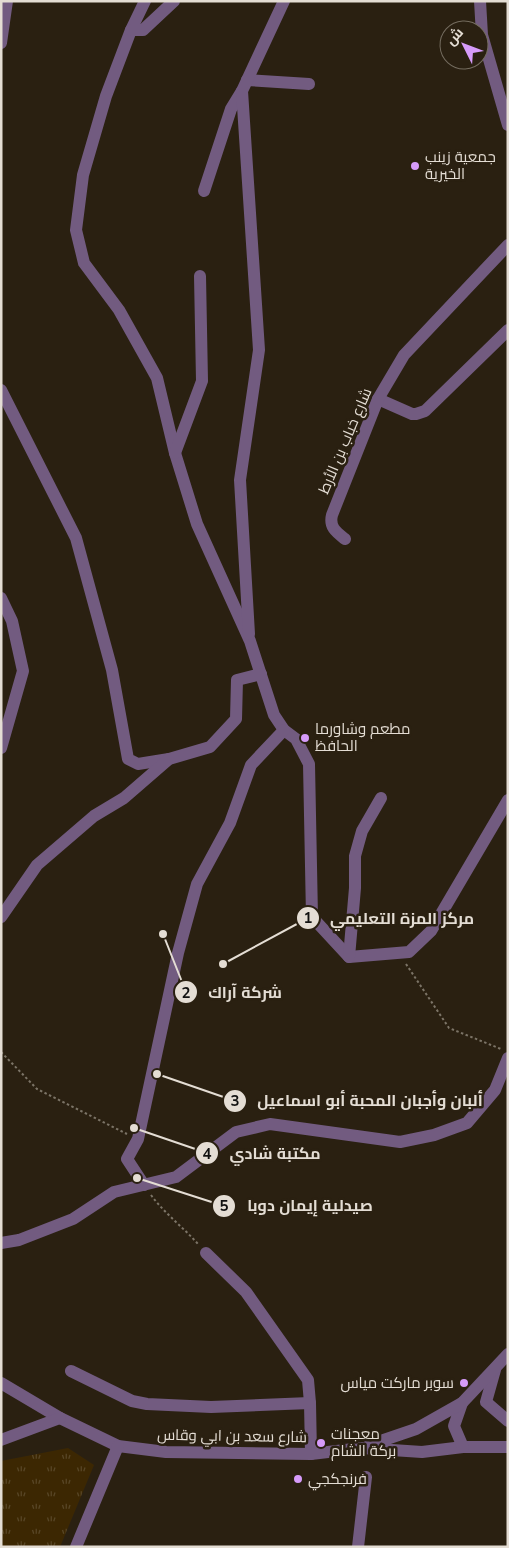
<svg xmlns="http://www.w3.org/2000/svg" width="509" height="1548" font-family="'Nunito Sans',Cairo,sans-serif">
<defs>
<pattern id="park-tufts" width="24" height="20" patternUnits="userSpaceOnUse" patternTransform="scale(1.25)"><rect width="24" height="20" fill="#3c2702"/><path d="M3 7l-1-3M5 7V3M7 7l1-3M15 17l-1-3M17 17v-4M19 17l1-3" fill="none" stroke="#584626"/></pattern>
</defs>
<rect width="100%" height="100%" fill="#2a2011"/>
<polygon fill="url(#park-tufts)" points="68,1448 94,1465 60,1547 1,1547 1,1461"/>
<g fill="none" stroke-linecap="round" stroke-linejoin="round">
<g stroke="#7c7467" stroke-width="2" stroke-dasharray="2.5 2.5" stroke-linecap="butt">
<polyline points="406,964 449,1028 501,1049"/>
<polyline points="1,1052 37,1089 127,1134"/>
<path d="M151,1195C165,1214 183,1227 198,1244"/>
</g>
<g stroke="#725b80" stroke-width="12">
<polyline points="145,1 131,30 106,96 83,175 76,230 84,263 119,310 157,378 175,453 197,524 250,641 274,715 284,730 296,739 309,764 312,917 349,957 409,952 431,931 508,800"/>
<polyline points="480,1 482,35 508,125"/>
<polyline points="131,30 143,30 174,1"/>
<polyline points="1,43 7,1"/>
<polyline points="247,80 309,84"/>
<polyline points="204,191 231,109 242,91"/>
<polyline points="1,390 76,538 112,670 128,759 138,764 169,759"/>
<polyline points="378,399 412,414 416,414 425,411 508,330"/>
<polyline points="175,453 202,381 200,276"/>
<path d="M345,539C336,532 329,527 332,515L378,399L404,355L508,245"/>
<polyline points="1,598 12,621 23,671 1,748"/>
<polyline points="249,634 240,480 259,350 242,91 284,1"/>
<polyline points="1,917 37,865 94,816 124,798 169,759 210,747 236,719 237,680 261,674"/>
<polyline points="349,957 355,888 355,856 362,831 381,798"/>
<polyline points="144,1185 127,1159 138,1139 178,953 197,884 230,823 251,765 284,730"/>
<polyline points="1,1243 19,1240 73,1219 114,1192 176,1177 236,1132 270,1124 400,1142 434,1135 467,1123 495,1090 508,1058"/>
<polyline points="206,1253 246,1292 308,1380 310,1403 311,1454"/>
<polyline points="495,1370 486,1402 508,1421"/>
<polyline points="71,1371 132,1401 147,1404 211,1407 310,1403"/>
<polyline points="1,1383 60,1418 118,1446 166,1452 311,1454 362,1448 422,1452 463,1447 508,1447"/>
<polyline points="462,1403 454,1426 463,1447"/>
<polyline points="1,1440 60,1418"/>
<polyline points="369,1445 416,1429 462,1403 508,1354"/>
<polyline points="76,1547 118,1446"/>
<polyline points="358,1547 366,1477"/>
</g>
</g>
<g fill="#d69bfa" stroke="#2a2011" stroke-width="2">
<circle cx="415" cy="166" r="5"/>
<circle cx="305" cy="738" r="5"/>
<circle cx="464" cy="1383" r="5"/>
<circle cx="321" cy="1443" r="5"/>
<circle cx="298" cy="1479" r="5"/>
</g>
<g text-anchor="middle" stroke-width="5" stroke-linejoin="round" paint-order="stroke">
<g font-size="15" fill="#e4ddd4" stroke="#2a2011" text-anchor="start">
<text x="425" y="162">جمعية زينب<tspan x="425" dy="17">الخيرية</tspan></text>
<text x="315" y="734">مطعم وشاورما<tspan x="315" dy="17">الحافظ</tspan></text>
<text x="454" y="1388" text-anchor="end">سوبر ماركت مياس</text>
<text x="331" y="1439">معجنات<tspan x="331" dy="17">بركة الشام</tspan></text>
<text x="308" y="1484">فرنجكجي</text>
</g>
<g font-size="15" fill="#e4ddd4" stroke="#2a2011">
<text transform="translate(345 441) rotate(-67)" y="5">شارع خباب بن الأرط</text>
<text transform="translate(232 1436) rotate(1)" y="5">شارع سعد بن ابي وقاس</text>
</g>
</g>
<path fill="none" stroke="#e4ddd4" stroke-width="2" d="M223 964L308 918M163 934L186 992M157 1074L235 1101M134 1128L207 1153M137 1178L224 1206"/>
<g fill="#e4ddd4" stroke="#2a2011" stroke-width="2">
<circle cx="223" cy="964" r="5"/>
<circle cx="163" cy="934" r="5"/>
<circle cx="157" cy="1074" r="5"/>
<circle cx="134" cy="1128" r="5"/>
<circle cx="137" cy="1178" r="5"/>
<circle cx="308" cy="918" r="12"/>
<circle cx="186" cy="992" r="12"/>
<circle cx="235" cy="1101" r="12"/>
<circle cx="207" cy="1153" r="12"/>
<circle cx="224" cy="1206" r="12"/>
</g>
<g font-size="15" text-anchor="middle" font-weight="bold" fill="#111">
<text x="308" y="923">1</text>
<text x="186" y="998">2</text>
<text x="235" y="1106">3</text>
<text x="207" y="1159">4</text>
<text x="224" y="1211">5</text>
</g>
<g font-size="16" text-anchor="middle" font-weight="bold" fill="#e4ddd4" stroke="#2a2011" stroke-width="5" stroke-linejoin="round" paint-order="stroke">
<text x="402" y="924">مركز المزة التعليمي</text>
<text x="245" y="998">شركة آراك</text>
<text x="370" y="1106">ألبان وأجبان المحبة أبو اسماعيل</text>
<text x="275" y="1159">مكتبة شادي</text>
<text x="310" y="1211">صيدلية إيمان دوبا</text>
</g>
<rect width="509" height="1548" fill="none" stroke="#e4ddd4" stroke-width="5"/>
<g transform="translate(464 45) rotate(312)"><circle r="24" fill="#2a2011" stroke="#746c5f"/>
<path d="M0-4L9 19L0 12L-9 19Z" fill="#d69bfa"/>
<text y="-8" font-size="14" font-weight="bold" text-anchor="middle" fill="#e4ddd4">ش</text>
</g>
</svg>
